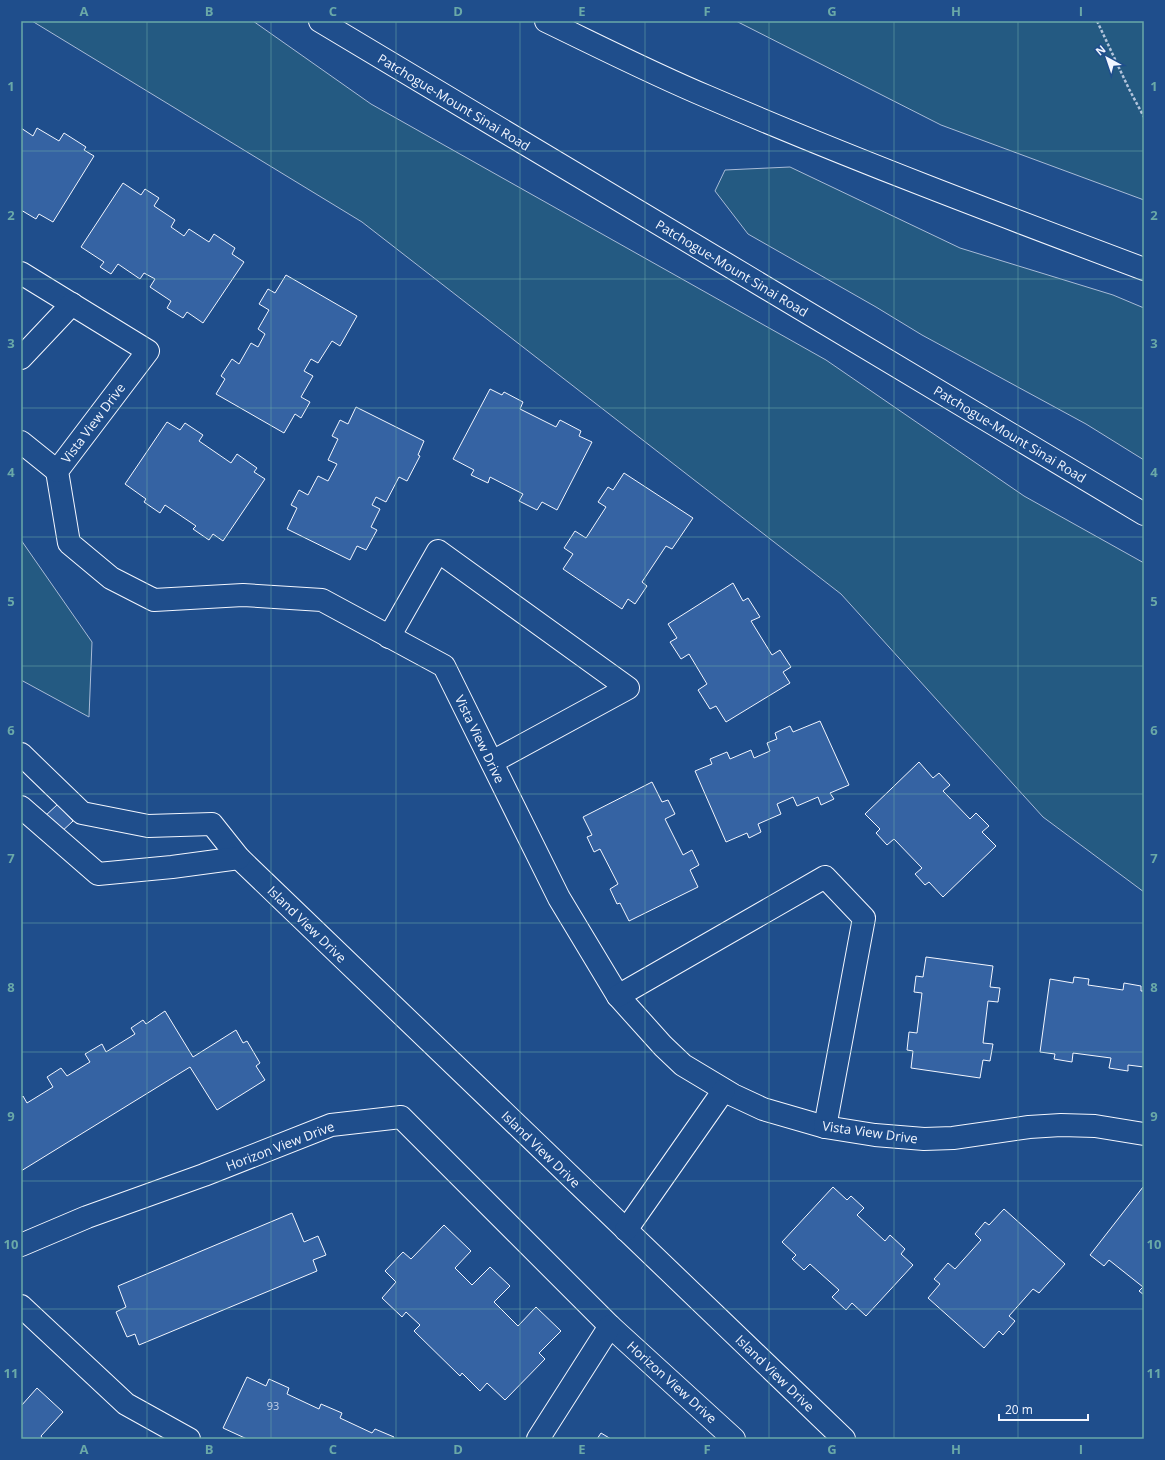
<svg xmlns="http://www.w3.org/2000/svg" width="1165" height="1460" font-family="'Open Sans',sans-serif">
<rect width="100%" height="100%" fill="#1f4e8c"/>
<g fill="#245a82" stroke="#a8bbd7">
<polygon points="32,21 253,21 371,104 826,360 1024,496 1144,563 1144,892 1043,817 841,594 362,222"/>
<polygon points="736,21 1144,21 1144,200 941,125"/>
<polygon points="790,167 960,248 1113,295 1144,308 1144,460 1086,424 922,335 876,307 748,234 715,191 725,170"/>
<polygon points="21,540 92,642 89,717 21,680"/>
</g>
<g fill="#3563a3" stroke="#f2f6ff">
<polygon points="21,128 33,136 37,128 59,141 64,133 86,147 84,150 94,156 53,222 39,214 36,219 21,210"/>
<polygon points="123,183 141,195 145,189 159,198 154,206 175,220 171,227 184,236 189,229 209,242 214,234 235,248 232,254 244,262 203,323 187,312 183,318 167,308 171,301 150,287 155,279 144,273 140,279 118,264 111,274 100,267 104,262 81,247"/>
<polygon points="286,275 357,316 340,346 332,341 318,363 311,359 304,371 313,376 301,397 310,402 301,418 295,414 284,433 216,394 225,379 221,376 232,359 239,364 251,343 258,347 265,334 258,329 269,310 259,304 268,289 275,293"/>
<polygon points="490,389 502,395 504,392 523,402 520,409 556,427 560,420 581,431 579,436 592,442 557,510 542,502 537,510 519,501 523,494 490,477 488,483 471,475 474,470 453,459"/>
<polygon points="356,407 424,441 418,455 420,456 407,481 399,477 386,502 376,497 372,505 380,509 371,527 377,530 366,550 357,546 350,560 287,529 297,508 291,505 299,490 308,495 318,476 328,481 337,464 328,460 338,439 332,436 340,420 348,424"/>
<polygon points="167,422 180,430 185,423 203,435 199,441 231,463 237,454 257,468 254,472 265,479 223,541 213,534 209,540 193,529 196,526 165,505 160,513 144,502 146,499 125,484"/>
<polygon points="624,473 693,518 672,549 666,546 642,582 647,586 635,604 628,599 622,609 563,569 573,554 564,548 575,531 586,538 606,507 598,502 608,487 613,490"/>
<polygon points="733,583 743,601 748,598 760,617 751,621 772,655 780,650 791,667 783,672 790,683 726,722 716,706 710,709 698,690 707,684 689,654 681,659 670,642 677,638 668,624"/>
<polygon points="820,721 849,785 830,793 834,799 821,805 818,797 797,806 793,797 777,804 781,814 758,824 761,832 749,838 747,833 726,842 695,771 712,764 710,759 727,752 730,759 751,750 754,758 770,751 767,743 777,739 775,733 790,726 793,732"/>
<polygon points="919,762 933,778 939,773 950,785 943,791 970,819 976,813 989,826 982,832 996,846 943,897 929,882 925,885 915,874 922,868 894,839 887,845 876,833 880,829 865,814"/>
<polygon points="652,782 662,802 668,800 675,814 665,819 683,855 692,850 699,865 690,870 698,887 629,921 620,903 617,904 610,889 618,884 600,849 594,852 587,837 592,835 583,817"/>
<polygon points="58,804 73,821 59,834 44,817"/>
<polygon points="926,957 993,966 990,987 1000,988 998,1002 988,1001 983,1043 993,1044 990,1061 983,1060 980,1078 911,1068 913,1051 907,1050 909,1032 917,1033 922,993 914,992 916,976 923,977"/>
<polygon points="1074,977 1089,979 1088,985 1123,990 1124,983 1141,986 1141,991 1144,991 1144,1067 1128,1065 1128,1071 1109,1068 1111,1058 1073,1053 1072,1062 1054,1059 1055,1054 1040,1052 1050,979 1073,983"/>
<polygon points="165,1011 193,1057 236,1030 243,1043 247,1041 260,1063 256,1066 265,1080 217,1110 190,1067 21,1171 21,1098 23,1096 27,1103 53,1087 47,1077 61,1068 67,1076 90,1062 85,1054 102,1044 106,1052 135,1034 131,1028 143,1020 146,1024"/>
<polygon points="833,1187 847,1200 851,1196 864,1208 857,1215 885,1241 890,1235 905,1249 901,1254 913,1265 866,1316 852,1303 846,1310 832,1297 839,1290 810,1264 804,1270 792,1259 796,1255 782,1242"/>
<polygon points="1143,1187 1144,1188 1144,1295 1139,1291 1143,1287 1109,1260 1104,1266 1090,1255"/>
<polygon points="1004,1209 1065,1264 1039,1293 1033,1289 1009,1316 1015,1321 1003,1335 999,1331 984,1348 928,1298 940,1284 934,1279 948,1263 955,1269 981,1240 975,1234 985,1222 989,1225"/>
<polygon points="292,1213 304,1242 318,1236 326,1255 313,1260 317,1271 139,1345 135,1334 127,1337 116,1312 126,1307 118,1286"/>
<polygon points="444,1225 471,1251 455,1268 472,1285 490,1267 510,1286 494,1302 518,1326 536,1307 561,1331 539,1353 545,1359 505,1400 487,1383 480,1391 462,1373 460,1376 414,1331 420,1325 406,1312 402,1317 382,1298 396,1282 385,1271 403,1252 411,1259"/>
<polygon points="247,1377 266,1386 269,1379 289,1388 287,1394 319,1409 321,1404 342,1413 340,1418 372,1433 375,1429 394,1437 393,1439 247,1439 223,1428"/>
<polygon points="37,1388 63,1412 41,1436 43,1439 21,1439 21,1406"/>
<polygon points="601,1433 611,1439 597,1439"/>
</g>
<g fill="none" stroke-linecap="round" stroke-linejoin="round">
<defs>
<g id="minor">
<polyline points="21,273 148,351 57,471 69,543 111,578 154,600 243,595 322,600 444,666 559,898 618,996 663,1046 683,1065 733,1095 763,1109 825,1127 875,1135 924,1139 953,1138 1029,1127 1061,1125 1095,1126 1144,1134"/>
<polyline points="21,358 72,304"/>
<polyline points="21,442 57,471"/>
<polyline points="389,637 438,551 628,688 492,762"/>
<polyline points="21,754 82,813 148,826 212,824 239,858 844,1439"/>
<polyline points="21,807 98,874 172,867 239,858"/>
<polyline points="618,996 825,877 864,918 825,1127"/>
<polyline points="626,1230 724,1090"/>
<polyline points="21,1245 87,1217 204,1175 331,1125 401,1117 610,1326 734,1439"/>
<polyline points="21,1306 126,1404 189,1439"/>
<polyline points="538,1439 610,1326"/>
</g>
<g id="highway">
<polyline points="320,21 1144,514"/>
<path d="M546,21C600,47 653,74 708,97C852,159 998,214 1144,269"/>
</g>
</defs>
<use href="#minor" stroke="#f2f6ff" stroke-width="24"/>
<use href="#highway" stroke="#f2f6ff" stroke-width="24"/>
<polyline stroke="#b3c4dc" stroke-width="2.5" stroke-dasharray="3 2" stroke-linecap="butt" points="1097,21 1129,89 1144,117"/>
<use href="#minor" stroke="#1f4e8c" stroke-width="22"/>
<use href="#highway" stroke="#1f4e8c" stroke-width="22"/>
</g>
<path fill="none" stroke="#6aa9a8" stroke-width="1" stroke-opacity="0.55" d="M147,21V1439M271,21V1439M396,21V1439M520,21V1439M645,21V1439M769,21V1439M894,21V1439M1018,21V1439M21,151H1144M21,279H1144M21,408H1144M21,537H1144M21,666H1144M21,794H1144M21,923H1144M21,1052H1144M21,1181H1144M21,1309H1144"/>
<g text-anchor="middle" stroke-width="3" stroke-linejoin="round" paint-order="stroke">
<g font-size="11" fill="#c3d1e8">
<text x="273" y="1410">93</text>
</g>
<g font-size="13" fill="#f2f6ff" stroke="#1f4e8c">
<text transform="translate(454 102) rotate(31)" y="5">Patchogue-Mount Sinai Road</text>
<text transform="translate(732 268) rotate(31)" y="5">Patchogue-Mount Sinai Road</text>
<text transform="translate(93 423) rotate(-53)" y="5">Vista View Drive</text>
<text transform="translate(1010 434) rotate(31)" y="5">Patchogue-Mount Sinai Road</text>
<text transform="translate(480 739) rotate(64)" y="5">Vista View Drive</text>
<text transform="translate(307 924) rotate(44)" y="5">Island View Drive</text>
<text transform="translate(870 1132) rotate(8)" y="5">Vista View Drive</text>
<text transform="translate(280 1146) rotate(-21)" y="5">Horizon View Drive</text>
<text transform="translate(541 1149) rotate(44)" y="5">Island View Drive</text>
<text transform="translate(775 1373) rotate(44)" y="5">Island View Drive</text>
<text transform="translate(672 1382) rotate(42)" y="5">Horizon View Drive</text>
</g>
</g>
<rect width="1165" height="1460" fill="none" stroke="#1f4e8c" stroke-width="44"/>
<g transform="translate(1107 58) rotate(320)" stroke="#1f4e8c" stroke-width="3" paint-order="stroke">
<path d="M0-3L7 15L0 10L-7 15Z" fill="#f2f6ff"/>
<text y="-6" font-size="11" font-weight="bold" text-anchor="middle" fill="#f2f6ff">N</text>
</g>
<path d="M999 1414v6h89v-6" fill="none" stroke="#f2f6ff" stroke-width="2"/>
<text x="1005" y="1414" font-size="12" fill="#f2f6ff" stroke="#1f4e8c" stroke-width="3" paint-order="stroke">20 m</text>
<rect x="22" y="22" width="1121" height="1416" fill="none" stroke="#6aa9a8" stroke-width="1.5"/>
<g font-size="13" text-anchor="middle" font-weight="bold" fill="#6aa9a8">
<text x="84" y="16">A</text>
<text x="209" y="16">B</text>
<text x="333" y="16">C</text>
<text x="458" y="16">D</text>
<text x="582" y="16">E</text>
<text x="707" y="16">F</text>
<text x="832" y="16">G</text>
<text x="956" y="16">H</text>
<text x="1081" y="16">I</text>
<text x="11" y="91">1</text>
<text x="1154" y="91">1</text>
<text x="11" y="220">2</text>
<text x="1154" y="220">2</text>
<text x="11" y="348">3</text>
<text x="1154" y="348">3</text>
<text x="11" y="477">4</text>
<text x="1154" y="477">4</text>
<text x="11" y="606">5</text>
<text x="1154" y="606">5</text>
<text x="11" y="735">6</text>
<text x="1154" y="735">6</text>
<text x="11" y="863">7</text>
<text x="1154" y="863">7</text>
<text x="11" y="992">8</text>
<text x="1154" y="992">8</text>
<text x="11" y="1121">9</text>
<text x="1154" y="1121">9</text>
<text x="11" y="1249">10</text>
<text x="1154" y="1249">10</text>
<text x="11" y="1378">11</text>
<text x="1154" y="1378">11</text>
<text x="84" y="1454">A</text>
<text x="209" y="1454">B</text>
<text x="333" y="1454">C</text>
<text x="458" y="1454">D</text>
<text x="582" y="1454">E</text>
<text x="707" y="1454">F</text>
<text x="832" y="1454">G</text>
<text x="956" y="1454">H</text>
<text x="1081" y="1454">I</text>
</g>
</svg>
